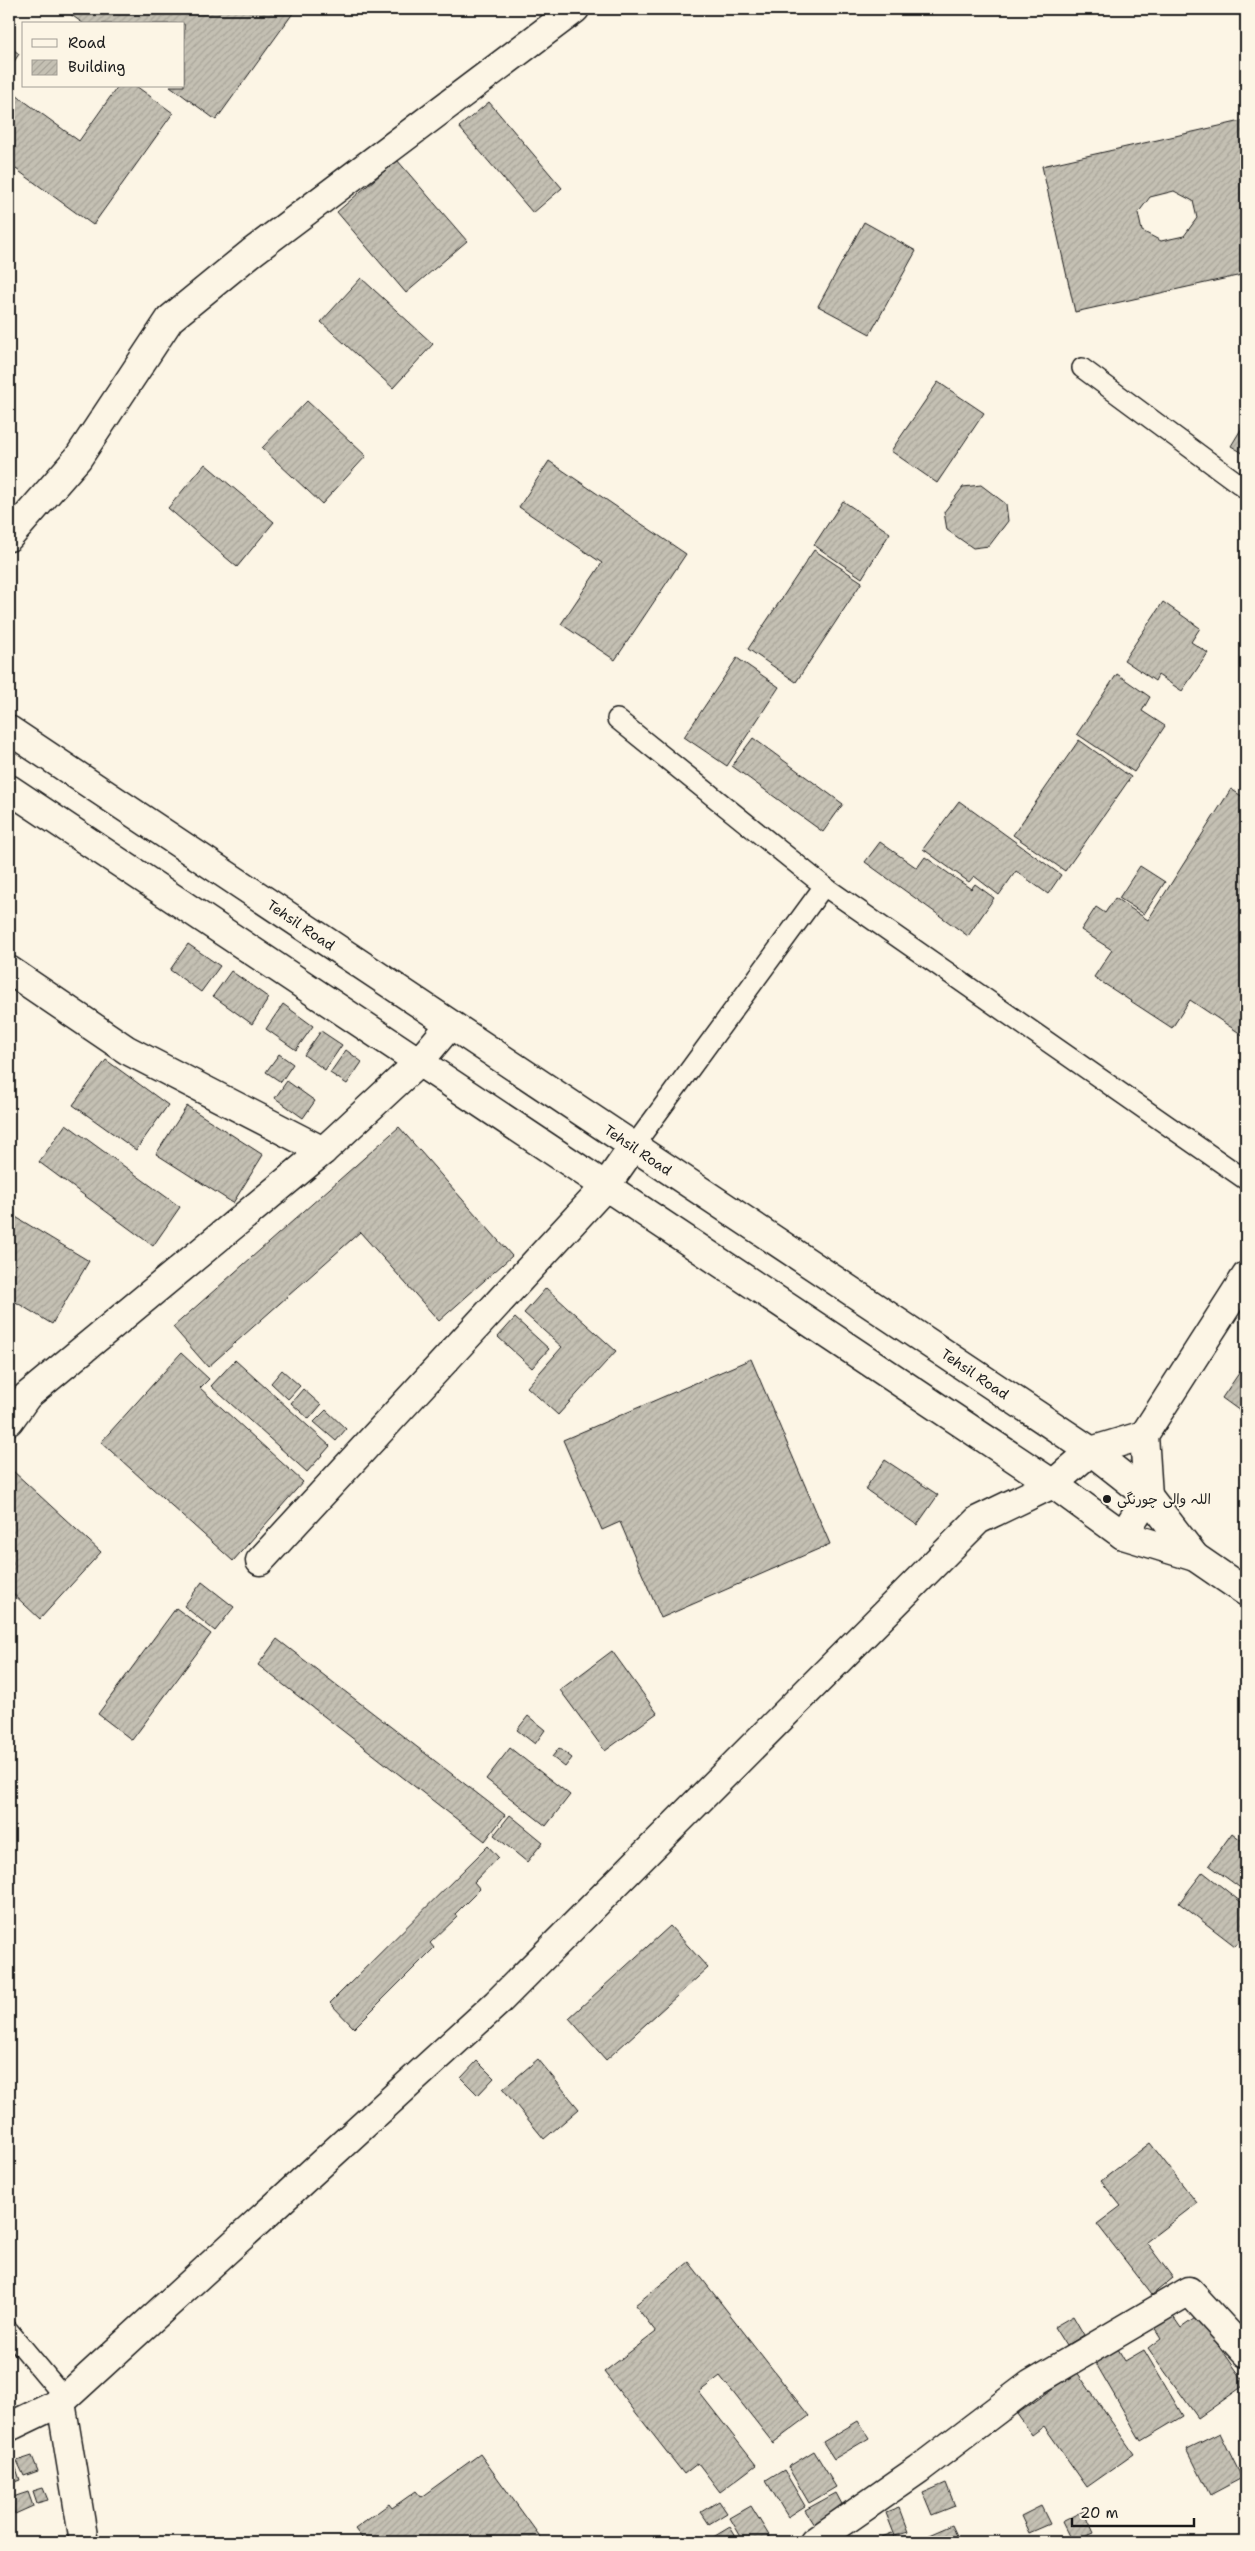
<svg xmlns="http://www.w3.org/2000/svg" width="1255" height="2551" font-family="'Shantell Sans','Playpen Sans Arabic',sans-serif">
<defs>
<pattern id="building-hatch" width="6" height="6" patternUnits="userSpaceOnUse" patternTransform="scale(1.25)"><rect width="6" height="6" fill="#c4c0b3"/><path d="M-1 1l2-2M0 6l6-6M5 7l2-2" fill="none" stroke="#a8a499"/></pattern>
</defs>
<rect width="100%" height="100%" fill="#fcf5e5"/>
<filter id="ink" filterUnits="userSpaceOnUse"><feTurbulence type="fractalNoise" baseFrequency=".02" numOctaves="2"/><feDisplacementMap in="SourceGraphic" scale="10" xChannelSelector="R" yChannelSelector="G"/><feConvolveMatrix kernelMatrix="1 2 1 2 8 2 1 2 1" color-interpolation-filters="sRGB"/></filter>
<g filter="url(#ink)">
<g fill="url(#building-hatch)" stroke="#1c1c1c" fill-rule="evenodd">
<polygon points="63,9 296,9 216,120 170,86 184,86 184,24 84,24"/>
<polygon points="9,46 19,54 9,69"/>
<polygon points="118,86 136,86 173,113 93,225 9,164 9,90 79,141"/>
<polygon points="489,102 562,188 533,213 459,127"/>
<path d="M1246,120V274L1075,312L1042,166ZM1174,191L1193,201L1197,218L1184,236L1161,241L1142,231L1138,213L1150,197Z"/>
<polygon points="397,160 467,241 406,293 337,212"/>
<polygon points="864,222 916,251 870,334 818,306"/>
<polygon points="361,278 433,344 393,388 321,322"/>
<polygon points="938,382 984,413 937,483 891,451"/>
<polygon points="307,401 366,456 322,504 262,448"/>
<polygon points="1246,421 1246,455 1231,446"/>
<polygon points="549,461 686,554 615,660 561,624 602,563 519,507"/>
<polygon points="205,464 274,522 237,567 168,508"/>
<polygon points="981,485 1006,504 1008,521 989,546 973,548 947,530 944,512 963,487"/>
<polygon points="843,501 890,533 862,578 814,545"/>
<polygon points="814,550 862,582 796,682 748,649"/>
<polygon points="1163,602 1200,628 1191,642 1208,653 1182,691 1158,675 1155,681 1124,660"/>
<polygon points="737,658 779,687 727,766 684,737"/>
<polygon points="1117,674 1150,697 1142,711 1165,726 1134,772 1077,734"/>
<polygon points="753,738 843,804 823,832 732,766"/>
<polygon points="1079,740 1131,777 1065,871 1013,835"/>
<polygon points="1231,789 1246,799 1246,1031 1244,1036 1190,1000 1172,1028 1094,977 1112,950 1081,930 1096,907 1105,913 1115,898 1148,920"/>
<polygon points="959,801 1061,875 1048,894 1016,871 999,895 974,876 969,882 923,849"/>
<polygon points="880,842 917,868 925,857 971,889 975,884 994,898 968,936 865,862"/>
<polygon points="1140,866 1165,882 1144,914 1119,898"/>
<polygon points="188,944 220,966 201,992 170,970"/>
<polygon points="231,971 269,998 252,1024 213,996"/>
<polygon points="283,1004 313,1026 296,1050 266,1029"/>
<polygon points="321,1031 342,1045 325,1070 304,1055"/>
<polygon points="346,1050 362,1062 347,1084 330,1073"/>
<polygon points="279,1054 293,1064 281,1082 266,1072"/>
<polygon points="106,1060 168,1105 136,1150 73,1105"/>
<polygon points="287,1081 315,1101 303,1118 275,1098"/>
<polygon points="187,1106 263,1155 233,1203 156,1154"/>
<polygon points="66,1124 180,1207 153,1246 39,1162"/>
<polygon points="399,1127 512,1256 439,1321 360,1232 208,1367 173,1327"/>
<polygon points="9,1213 89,1261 52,1324 9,1298"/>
<polygon points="546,1288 616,1351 558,1415 527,1387 562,1347 524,1313"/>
<polygon points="515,1318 549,1349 532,1368 498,1337"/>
<polygon points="181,1353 209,1379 200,1388 303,1482 233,1561 101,1442"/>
<polygon points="751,1359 830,1544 661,1618 620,1522 602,1530 563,1440"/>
<polygon points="235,1360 330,1446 307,1472 211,1386"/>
<polygon points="1246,1363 1246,1405 1240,1411 1222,1398"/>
<polygon points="282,1370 300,1386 288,1399 271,1383"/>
<polygon points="303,1389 321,1405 309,1419 291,1403"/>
<polygon points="326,1410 346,1429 336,1441 314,1422"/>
<polygon points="885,1460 938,1495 917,1525 865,1489"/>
<polygon points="13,1471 101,1552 40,1619 9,1590 9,1569 13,1564 9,1560 9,1476"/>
<polygon points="202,1582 234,1607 215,1631 184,1606"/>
<polygon points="176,1608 211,1634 132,1740 98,1714"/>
<polygon points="277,1639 505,1815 485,1841 258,1665"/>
<polygon points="612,1651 657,1713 605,1751 560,1690"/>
<polygon points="528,1716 545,1730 535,1744 517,1730"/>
<polygon points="510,1748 570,1795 546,1826 486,1779"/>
<polygon points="559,1748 572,1758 565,1767 552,1757"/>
<polygon points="510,1815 543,1842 527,1862 494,1835"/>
<polygon points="1232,1833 1246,1844 1246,1892 1209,1865"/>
<polygon points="488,1846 498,1857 474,1882 480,1889 455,1914 457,1917 430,1943 434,1948 354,2028 330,2003"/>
<polygon points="1203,1872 1246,1906 1246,1932 1235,1946 1179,1903"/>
<polygon points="670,1926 708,1968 606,2060 569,2018"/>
<polygon points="538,2059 579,2109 544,2139 503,2089"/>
<polygon points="477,2061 494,2078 478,2095 461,2078"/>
<polygon points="1150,2143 1197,2203 1146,2242 1173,2278 1152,2295 1097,2224 1121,2206 1101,2181"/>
<polygon points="689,2262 809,2416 773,2443 720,2376 699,2392 756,2465 720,2492 698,2463 684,2474 604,2372 656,2332 635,2305"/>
<polygon points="1172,2315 1181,2328 1198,2316 1246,2384 1198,2418 1148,2348 1161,2338 1154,2327"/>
<polygon points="1073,2316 1084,2335 1066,2346 1054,2327"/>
<polygon points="1118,2349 1125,2361 1144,2350 1183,2416 1141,2441 1095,2362"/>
<polygon points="1077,2372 1134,2454 1087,2487 1044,2426 1032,2435 1017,2414"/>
<polygon points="858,2421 869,2438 834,2459 823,2442"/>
<polygon points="1220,2433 1242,2478 1210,2495 1187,2449"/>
<polygon points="814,2451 836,2487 809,2503 788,2467"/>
<polygon points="480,2454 544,2542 365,2542 355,2529 389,2504 392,2508 416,2491 421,2497"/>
<polygon points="12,2456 20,2480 9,2484 9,2457"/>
<polygon points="32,2456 38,2471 24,2476 17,2461"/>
<polygon points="784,2470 805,2506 788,2517 766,2481"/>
<polygon points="946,2483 955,2506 932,2515 923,2493"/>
<polygon points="43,2488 48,2500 37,2503 33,2491"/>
<polygon points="28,2492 33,2506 15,2514 10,2498"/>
<polygon points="836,2493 844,2508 814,2524 805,2510"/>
<polygon points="719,2501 727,2513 709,2524 701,2512"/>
<polygon points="751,2506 773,2542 744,2542 730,2518"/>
<polygon points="1041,2506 1050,2524 1029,2533 1021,2516"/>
<polygon points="899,2508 908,2532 895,2536 886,2513"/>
<polygon points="1084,2511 1094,2533 1072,2542 1062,2522"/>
<polygon points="952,2525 960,2542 916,2542 915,2541"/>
<polygon points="730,2527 739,2542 705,2542"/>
<polygon points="892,2533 896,2542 884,2542 882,2537"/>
</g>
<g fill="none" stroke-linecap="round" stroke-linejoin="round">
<defs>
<g id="service">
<polyline points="1082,368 1246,489"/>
<polyline points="617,719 824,886"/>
<polyline points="633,1147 824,886 1246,1180"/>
<polyline points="9,2331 65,2398"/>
</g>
<g id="minor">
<polyline points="9,537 78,458 170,319 251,253 575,9"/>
<polyline points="9,730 1091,1451 1148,1496 1195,1557 1246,1592"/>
<polyline points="9,789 1053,1484 1123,1535 1195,1557"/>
<polyline points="9,970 127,1050 323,1151"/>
<polyline points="9,1421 27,1396 323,1151 418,1063 450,1025"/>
<polyline points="1123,1535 1148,1496 1144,1435 1246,1276"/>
<polyline points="260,1561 605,1187 633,1147"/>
<polyline points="61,2402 84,2542"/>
<polyline points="9,2427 61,2402 497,2003 978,1520 1053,1484 1091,1451 1144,1435"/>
<polyline points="814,2542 919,2469 1031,2384 1189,2291 1246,2353"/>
</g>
</defs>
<use href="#service" stroke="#1c1c1c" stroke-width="22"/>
<use href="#minor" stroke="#1c1c1c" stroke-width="31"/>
<use href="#service" stroke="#fcf5e5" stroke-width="19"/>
<use href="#minor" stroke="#fcf5e5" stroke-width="28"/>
</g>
</g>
<circle fill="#1c1c1c" stroke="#fcf5e5" stroke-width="2" cx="1107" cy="1499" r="5"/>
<g text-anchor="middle" stroke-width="4" stroke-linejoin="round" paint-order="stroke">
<g font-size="14" fill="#1c1c1c" stroke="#fcf5e5">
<text transform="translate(301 925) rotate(34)" y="5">Tehsil Road</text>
<text transform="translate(638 1150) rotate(34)" y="5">Tehsil Road</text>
<text transform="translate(975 1374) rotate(34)" y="5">Tehsil Road</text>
</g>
<g font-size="14" fill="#1c1c1c" stroke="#fcf5e5" text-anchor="start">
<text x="1117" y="1504">اللہ والی چورنگی</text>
</g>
</g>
<rect width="1255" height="2551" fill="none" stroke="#fcf5e5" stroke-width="30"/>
<rect x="15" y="15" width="1225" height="2521" fill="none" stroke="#1c1c1c" stroke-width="2" filter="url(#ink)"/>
<rect x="22" y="22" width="162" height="65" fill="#fcf5e5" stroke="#a29e95"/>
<rect x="32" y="39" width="25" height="8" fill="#fcf5e5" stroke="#a29e95"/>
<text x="68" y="48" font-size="15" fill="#1c1c1c">Road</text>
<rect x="32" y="60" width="25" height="15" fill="url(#building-hatch)" stroke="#a29e95"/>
<text x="68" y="72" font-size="15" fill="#1c1c1c">Building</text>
<path d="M1072 2518v8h122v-8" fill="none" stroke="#1c1c1c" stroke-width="2.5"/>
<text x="1080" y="2518" font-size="15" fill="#1c1c1c" stroke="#fcf5e5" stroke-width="4" paint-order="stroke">20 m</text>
</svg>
